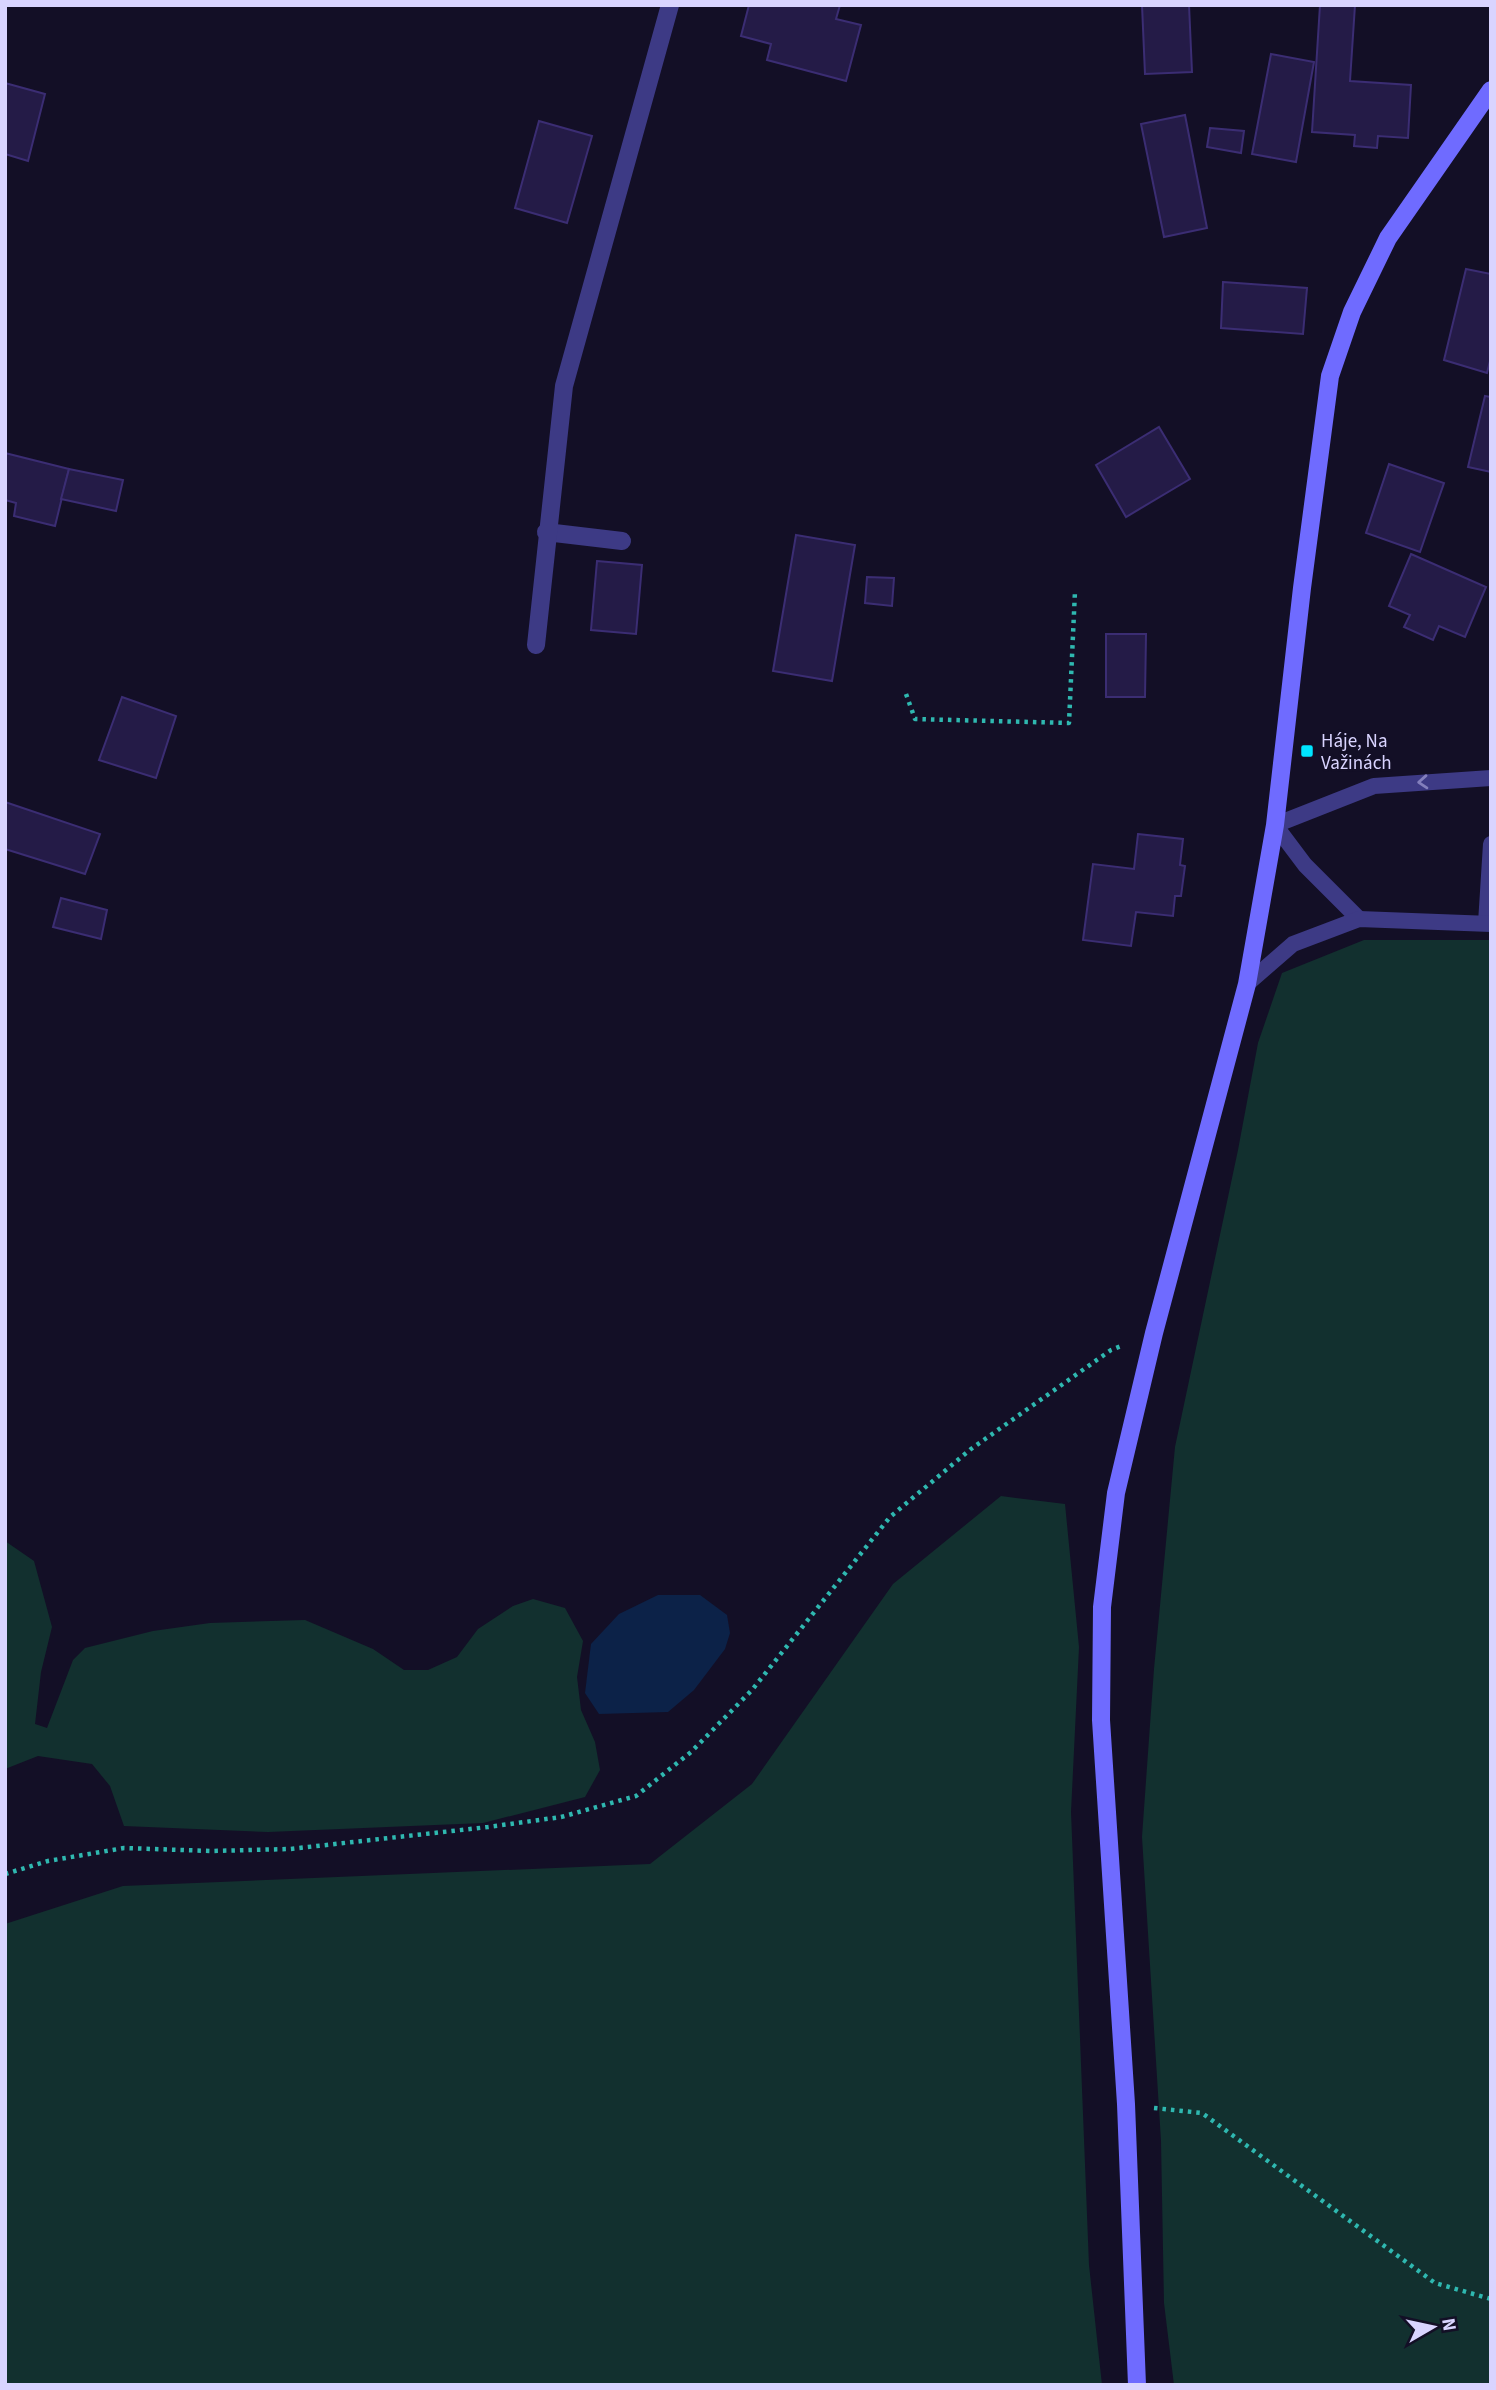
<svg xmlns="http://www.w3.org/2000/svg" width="1496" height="2390" font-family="'Source Sans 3',sans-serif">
<rect width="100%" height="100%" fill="#130f26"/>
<g fill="#12302f">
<polygon points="1364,940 1491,940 1491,2385 1174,2385 1164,2303 1161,2141 1142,1837 1154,1669 1175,1447 1238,1150 1258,1043 1282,973"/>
<polygon points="1001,1496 1065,1504 1079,1647 1071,1812 1089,2265 1102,2385 5,2385 5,1924 123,1886 650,1864 752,1784 893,1584"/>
<polygon points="5,1541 34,1561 52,1627 41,1672 35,1724 47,1728 73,1660 85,1648 153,1631 210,1623 305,1620 373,1649 404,1670 428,1670 457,1657 478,1629 513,1606 533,1599 565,1608 583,1641 577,1677 581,1710 595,1742 600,1770 585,1797 483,1823 268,1832 124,1826 110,1786 92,1764 38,1756 5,1769"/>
</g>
<polygon fill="#0c2248" points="658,1595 700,1595 727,1615 730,1633 725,1649 694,1690 668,1712 599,1714 585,1693 591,1644 619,1614"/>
<g fill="#241b47" stroke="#3b2d73" stroke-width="2">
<polygon points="749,5 840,5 836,19 861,25 846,81 767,60 771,44 741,36"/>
<polygon points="1142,5 1189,5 1192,72 1145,74"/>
<polygon points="1320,5 1355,5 1350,81 1411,85 1408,138 1378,136 1377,148 1354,146 1355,135 1312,132"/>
<polygon points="1271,54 1314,62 1296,162 1252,154"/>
<polygon points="5,83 45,94 28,161 5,154"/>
<polygon points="1185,115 1207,228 1164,237 1141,124"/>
<polygon points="539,121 592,136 567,223 515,208"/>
<polygon points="1210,128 1244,131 1241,153 1207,147"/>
<polygon points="1466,269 1491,274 1491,357 1487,373 1444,360"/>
<polygon points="1223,282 1307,288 1303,334 1221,328"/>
<polygon points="1485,396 1491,397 1491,472 1468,467"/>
<polygon points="1159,427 1190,479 1126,517 1096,465"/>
<polygon points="5,453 69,469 55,526 14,516 16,503 5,500"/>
<polygon points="1389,464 1444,483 1420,552 1366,533"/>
<polygon points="69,469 123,480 116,511 61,499"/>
<polygon points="796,535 855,545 832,681 773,671"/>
<polygon points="1411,554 1486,587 1465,637 1439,626 1433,640 1404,627 1410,615 1389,606"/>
<polygon points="597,561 642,565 636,634 591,630"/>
<polygon points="867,577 894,578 892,606 865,603"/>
<polygon points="1106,634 1146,634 1145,697 1106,697"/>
<polygon points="122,697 176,716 156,778 99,760"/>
<polygon points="5,802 100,834 85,874 5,849"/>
<polygon points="1138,834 1183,839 1180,865 1185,866 1181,896 1175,896 1173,916 1136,912 1131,946 1083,940 1093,864 1134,869"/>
<polygon points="61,898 107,910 101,939 53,927"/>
</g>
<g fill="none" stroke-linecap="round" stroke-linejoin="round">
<g stroke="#2fb8b0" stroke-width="4.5" stroke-dasharray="3.5 5" stroke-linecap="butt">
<polyline points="906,694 915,719 1069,723 1075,591"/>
<polyline points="5,1874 48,1861 124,1848 211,1851 290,1849 488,1827 561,1817 636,1796 691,1752 752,1690 890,1517 971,1449 1111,1350 1124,1345"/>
<polyline points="1154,2108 1202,2113 1435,2283 1491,2299"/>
</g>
<g stroke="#3d3a85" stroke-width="16">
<polyline points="1359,919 1305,865 1275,825 1374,786 1491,778"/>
<polyline points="1486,923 1491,844"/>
<polyline points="1247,984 1293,944 1359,919 1491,924"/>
</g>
<g stroke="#3d3a85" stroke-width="18">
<polyline points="546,532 622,541"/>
<polyline points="536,645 564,386 670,5"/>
</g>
<polyline stroke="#6f6bff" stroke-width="18" points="1137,2385 1126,2104 1101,1720 1102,1607 1116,1493 1154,1333 1247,984 1275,825 1302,588 1330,376 1352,312 1388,238 1491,90"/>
</g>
<defs><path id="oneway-chevron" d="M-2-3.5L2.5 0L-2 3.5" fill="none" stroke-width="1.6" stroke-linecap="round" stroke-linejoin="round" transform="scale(1.75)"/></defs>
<use stroke="#837fbc" href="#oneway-chevron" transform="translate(1423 782) rotate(176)"/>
<rect fill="#00e5ff" stroke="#130f26" stroke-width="2.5" x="1300" y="744" width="14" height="14" rx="3.5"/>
<g text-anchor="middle" stroke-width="5" stroke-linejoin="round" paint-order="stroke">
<g font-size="19" fill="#d9d4ff" stroke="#130f26" text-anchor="start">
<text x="1321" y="747">Háje, Na<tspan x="1321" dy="22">Važinách</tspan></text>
</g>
</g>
<rect width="1496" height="2390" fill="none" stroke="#d9d4ff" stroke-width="14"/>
<g transform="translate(1433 2327) rotate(81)" stroke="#130f26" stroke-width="5" paint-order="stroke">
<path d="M0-5L12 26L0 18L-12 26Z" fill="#d9d4ff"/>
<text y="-10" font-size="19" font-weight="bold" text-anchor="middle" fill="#d9d4ff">N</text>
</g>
</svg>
